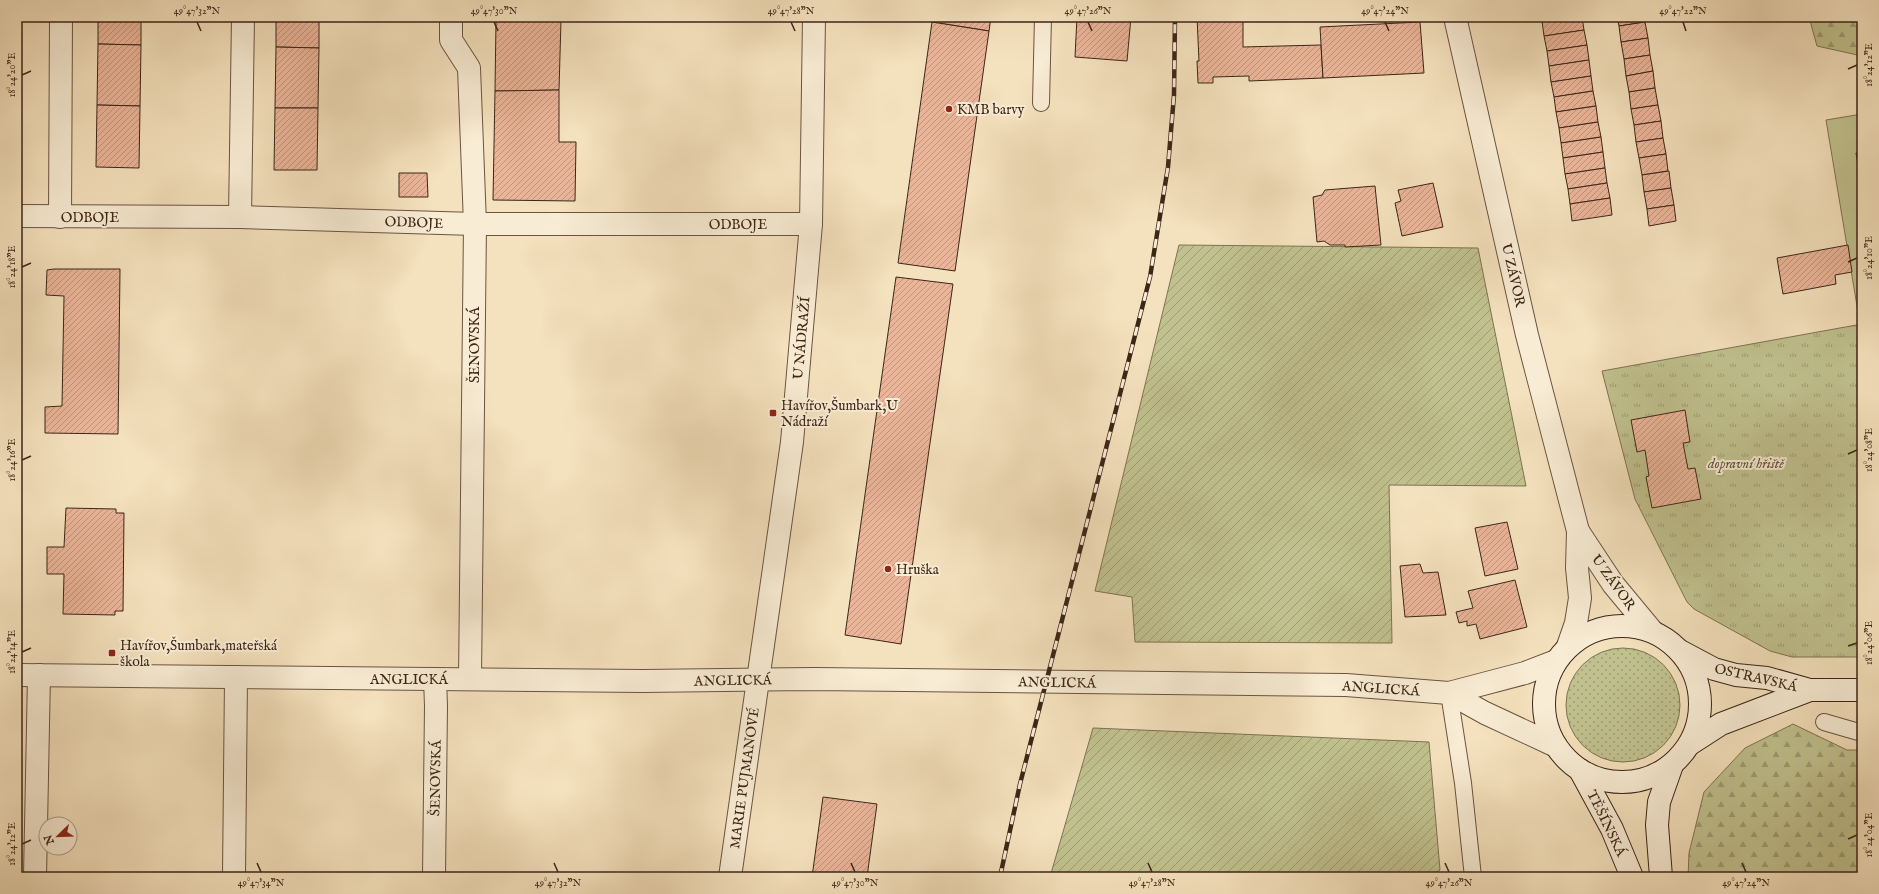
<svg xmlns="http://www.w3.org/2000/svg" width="1879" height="894" font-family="'IM FELL English',serif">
<defs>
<pattern id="grass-dots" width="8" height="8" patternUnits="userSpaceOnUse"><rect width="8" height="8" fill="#c0c18e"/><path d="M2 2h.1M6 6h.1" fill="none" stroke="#9d9d73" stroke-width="1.8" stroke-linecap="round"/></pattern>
<pattern id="forest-firs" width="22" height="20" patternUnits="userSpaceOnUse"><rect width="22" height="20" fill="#c0c18e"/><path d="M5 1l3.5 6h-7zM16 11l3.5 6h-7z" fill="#9d9d73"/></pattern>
<pattern id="park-tufts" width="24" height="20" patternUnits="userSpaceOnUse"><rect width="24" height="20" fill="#c0c18e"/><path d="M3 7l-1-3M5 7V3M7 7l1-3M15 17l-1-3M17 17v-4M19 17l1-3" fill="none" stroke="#9d9d73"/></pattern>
<pattern id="garden-furrows" width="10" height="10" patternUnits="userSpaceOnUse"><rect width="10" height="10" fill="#c0c18e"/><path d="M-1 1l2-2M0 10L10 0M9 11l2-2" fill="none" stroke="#9d9d73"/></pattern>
<pattern id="building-hatch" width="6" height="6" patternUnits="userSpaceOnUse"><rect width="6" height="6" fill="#ebb599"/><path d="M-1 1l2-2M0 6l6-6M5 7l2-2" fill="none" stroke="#c0937c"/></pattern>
</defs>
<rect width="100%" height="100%" fill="#f4e1bd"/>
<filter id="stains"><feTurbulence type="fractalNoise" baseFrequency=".005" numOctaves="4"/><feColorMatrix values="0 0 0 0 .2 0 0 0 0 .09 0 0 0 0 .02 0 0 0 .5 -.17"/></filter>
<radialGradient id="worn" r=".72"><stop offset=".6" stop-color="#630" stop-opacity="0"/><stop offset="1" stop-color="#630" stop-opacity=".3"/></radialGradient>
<circle fill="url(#grass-dots)" stroke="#7e7352" cx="1623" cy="705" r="57"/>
<g fill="url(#forest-firs)" stroke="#7e7352">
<polygon points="1809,17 1862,17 1862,56 1817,46"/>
<polygon points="1793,724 1847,750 1862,750 1862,877 1688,877 1689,853 1704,792 1745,748"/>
</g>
<polygon fill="url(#park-tufts)" stroke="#7e7352" points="1862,324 1862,657 1792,657 1770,651 1694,609 1687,602 1635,499 1602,371"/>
<g fill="url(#garden-furrows)" stroke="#7e7352">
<polygon points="1179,245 1478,248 1526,486 1389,485 1392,643 1135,642 1132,597 1095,591"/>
<polygon points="1093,728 1429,742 1440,870 1428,877 1050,877"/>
</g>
<polygon fill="#c0c18e" stroke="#7e7352" points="1862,114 1862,324 1860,324 1826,120"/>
<g fill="url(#building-hatch)" stroke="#3d2517">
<polygon points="98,17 141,17 141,45 98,44"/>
<polygon points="276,17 319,17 319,48 276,47"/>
<rect x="496" y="17" width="65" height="3"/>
<polygon points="932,17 991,17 989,31 932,22"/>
<polygon points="1077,17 1131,17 1127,61 1075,57"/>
<polygon points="1197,17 1243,17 1243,47 1321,45 1323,78 1249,81 1249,76 1213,77 1213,83 1198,83 1197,61 1199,61"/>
<polygon points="1542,17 1566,17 1542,21"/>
<polygon points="1566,17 1582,17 1584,30 1544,36 1542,21"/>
<polygon points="1617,17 1644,17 1645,22 1619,26"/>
<polygon points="496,20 561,20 559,90 495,91"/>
<polygon points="932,22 989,31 955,271 898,263"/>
<polygon points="1420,22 1424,73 1323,78 1320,27"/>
<polygon points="1645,22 1648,38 1621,42 1619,26"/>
<polygon points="1584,30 1587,45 1547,51 1544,36"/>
<polygon points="1648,38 1650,55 1624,59 1621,42"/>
<polygon points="98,44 141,45 140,106 97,105"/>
<polygon points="1587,45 1589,60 1549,66 1547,51"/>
<polygon points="276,47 319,48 318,108 275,108"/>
<polygon points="1650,55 1653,71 1626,76 1624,59"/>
<polygon points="1589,60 1591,76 1551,82 1549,66"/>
<polygon points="1653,71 1655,88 1629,92 1626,76"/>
<polygon points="1591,76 1593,91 1554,97 1551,82"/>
<polygon points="1655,88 1658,105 1631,109 1629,92"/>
<polygon points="559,90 559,142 576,142 575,201 493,200 495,91"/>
<polygon points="1593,91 1596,106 1556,112 1554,97"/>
<polygon points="97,105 140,106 139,168 96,167"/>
<polygon points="1658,105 1661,121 1634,125 1631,109"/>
<polygon points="1596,106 1598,122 1559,128 1556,112"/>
<polygon points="275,108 318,108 317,170 274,170"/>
<polygon points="1661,121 1663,138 1636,142 1634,125"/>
<polygon points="1598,122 1601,137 1561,143 1559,128"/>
<polygon points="1601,137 1603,152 1563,158 1561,143"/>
<polygon points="1663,138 1666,154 1639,158 1636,142"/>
<polygon points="1603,152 1605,168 1565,174 1563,158"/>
<polygon points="1862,152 1862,189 1856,153"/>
<polygon points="1666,154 1668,171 1642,175 1639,158"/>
<polygon points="1605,168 1607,183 1568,189 1565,174"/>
<polygon points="1669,171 1671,188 1644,192 1642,175"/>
<polygon points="399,173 427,173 428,197 399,197"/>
<polygon points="1433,183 1443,227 1402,236 1395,203 1401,201 1398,190"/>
<polygon points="1607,183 1610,198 1570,204 1568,189"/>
<polygon points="1375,186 1381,245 1345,247 1345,245 1330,245 1324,241 1317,242 1313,197 1322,195 1325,190"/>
<polygon points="1671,188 1674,205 1647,209 1644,192"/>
<polygon points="1610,198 1612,215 1572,221 1570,204"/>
<polygon points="1674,205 1676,221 1649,226 1647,209"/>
<polygon points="1848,245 1852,272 1835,275 1836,284 1783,294 1777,258"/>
<polygon points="54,269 120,269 118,434 45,433 45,407 62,406 64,296 46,295 47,270"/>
<polygon points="896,277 953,284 901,644 845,635"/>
<polygon points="1685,410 1690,442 1683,443 1688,469 1695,468 1701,499 1652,508 1646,477 1649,476 1645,450 1637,452 1631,420"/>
<polygon points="66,508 116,509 116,513 124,513 123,611 115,611 115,615 63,614 64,574 47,574 47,547 64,547"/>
<polygon points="1507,522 1518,569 1485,576 1475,528"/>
<polygon points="1420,564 1423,573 1438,572 1446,615 1405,617 1400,566"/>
<polygon points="1515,580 1527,627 1480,639 1476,624 1467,626 1467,621 1459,623 1456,612 1473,608 1468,591"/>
<polygon points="823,797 877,804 867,877 812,877"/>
</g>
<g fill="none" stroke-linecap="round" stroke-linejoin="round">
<defs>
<g id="service">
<polyline points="1041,103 1043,17"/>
<polyline points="1449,693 1463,783 1473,877"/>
<polyline points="1824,722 1862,733"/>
</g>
<g id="minor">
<polyline points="451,17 451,40 469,68 475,224 470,679"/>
<polyline points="1455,17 1527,335 1578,531 1577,568 1580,598 1576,623 1568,646"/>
<polyline points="17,216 240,217 475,224 811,224"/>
<polyline points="60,217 61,17"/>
<polyline points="240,217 243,17"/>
<polyline points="1578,531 1613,584 1652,631"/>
<polyline points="35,877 39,675"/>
<polyline points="234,877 236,677"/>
<polyline points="434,877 436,706 435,679"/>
<polyline points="730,877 758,680"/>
</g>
<g id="tertiary">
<polyline points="17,675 643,681 815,679 1346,685 1449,693 1525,673 1556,661"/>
<polyline points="758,680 792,442 811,224 814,17"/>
<polyline points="1449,693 1485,713 1556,746"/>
</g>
<g id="secondary">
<circle cx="1622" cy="704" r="78"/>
<polyline points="1682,652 1714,669 1736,675 1767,678 1810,690 1862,690"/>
<polyline points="1690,744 1721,724 1810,690"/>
<polyline points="1580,770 1612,829 1632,877"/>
<polyline points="1661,877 1657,825 1659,802 1672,765"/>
</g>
</defs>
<use href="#service" stroke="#6b5440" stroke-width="18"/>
<use href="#minor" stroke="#6b5440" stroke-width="24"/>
<use href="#tertiary" stroke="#6b5440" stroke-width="24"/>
<use href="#secondary" stroke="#3d2517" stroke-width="24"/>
<use href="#service" stroke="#f8ecd4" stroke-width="16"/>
<use href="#minor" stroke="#f8ecd4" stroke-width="22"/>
<use href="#tertiary" stroke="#f8ecd4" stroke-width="22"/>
<use href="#secondary" stroke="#f8ecd4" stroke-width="22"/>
<defs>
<polyline id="rail" points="1000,877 1020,784 1150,277 1168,167 1174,95 1175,17"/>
</defs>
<use href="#rail" stroke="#3d2517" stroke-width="4.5"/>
<use href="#rail" stroke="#f8ecd4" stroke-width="3" stroke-dasharray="9" stroke-linecap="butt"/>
</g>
<path fill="none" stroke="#3d2517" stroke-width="1.5" d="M197,22L201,31M494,22L498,31M791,22L795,31M1088,22L1092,31M1385,22L1389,31M1683,22L1686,31M1848,69L1857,65M22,75L31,71M1848,262L1857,258M22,267L31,263M1848,454L1857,450M22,460L31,456M1848,646L1857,643M22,652L31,648M1848,839L1857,835M22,844L31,840M257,863L261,872M554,863L558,872M851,863L855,872M1148,863L1152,872M1445,863L1449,872M1742,863L1746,872"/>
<g fill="#8f2418" stroke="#f8ecd4" stroke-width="1.5">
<circle cx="949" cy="109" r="4"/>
<rect x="769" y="409" width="8" height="8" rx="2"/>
<circle cx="888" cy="569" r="4"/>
<rect x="108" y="649" width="8" height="8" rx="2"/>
</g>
<g text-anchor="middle" stroke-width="4" stroke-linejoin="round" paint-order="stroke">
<g font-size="14" fill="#3d2517" stroke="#f8ecd4" text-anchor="start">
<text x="957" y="114">KMB barvy</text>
<text x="781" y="410">Havířov,Šumbark,U<tspan x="781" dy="16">Nádraží</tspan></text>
<text x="896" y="574">Hruška</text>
<text x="120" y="650">Havířov,Šumbark,mateřská<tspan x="120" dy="16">škola</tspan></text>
</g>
<g font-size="14" fill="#3d2517" stroke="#f8ecd4">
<text x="90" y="222">ODBOJE</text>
<text transform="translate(414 222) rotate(2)" y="5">ODBOJE</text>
<text x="738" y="229">ODBOJE</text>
<text transform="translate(1514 275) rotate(77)" y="5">U ZÁVOR</text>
<text transform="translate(801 338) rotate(-85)" y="5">U NÁDRAŽÍ</text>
<text transform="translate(474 345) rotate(-90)" y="5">ŠENOVSKÁ</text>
<text transform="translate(1614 582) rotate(54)" y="5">U ZÁVOR</text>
<text transform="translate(1756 677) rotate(13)" y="5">OSTRAVSKÁ</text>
<text x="409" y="684">ANGLICKÁ</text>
<text transform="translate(733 680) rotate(-1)" y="5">ANGLICKÁ</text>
<text transform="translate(1057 682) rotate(1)" y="5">ANGLICKÁ</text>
<text transform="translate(1381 688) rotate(4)" y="5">ANGLICKÁ</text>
<text transform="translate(435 778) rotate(-89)" y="5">ŠENOVSKÁ</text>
<text transform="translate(744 778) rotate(-82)" y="5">MARIE PUJMANOVÉ</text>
<text transform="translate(1607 823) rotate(64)" y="5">TĚŠÍNSKÁ</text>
</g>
<g font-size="14" font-style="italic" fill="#5e4c35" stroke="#f8ecd4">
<text x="1746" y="468">dopravní hřiště</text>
</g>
</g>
<rect width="1879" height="894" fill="none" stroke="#f4e1bd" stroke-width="44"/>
<g transform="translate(58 836) rotate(247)"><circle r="19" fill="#f8ecd4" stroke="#ad9c88"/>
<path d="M0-3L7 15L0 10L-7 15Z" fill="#8f2418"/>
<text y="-6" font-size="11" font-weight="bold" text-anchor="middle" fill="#3d2517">N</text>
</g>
<rect x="22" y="22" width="1835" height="850" fill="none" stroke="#3d2517" stroke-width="1.5"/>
<g font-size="10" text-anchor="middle" fill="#3d2517">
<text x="197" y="14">49°47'32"N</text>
<text x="494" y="14">49°47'30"N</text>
<text x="791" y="14">49°47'28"N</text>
<text x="1088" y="14">49°47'26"N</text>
<text x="1385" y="14">49°47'24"N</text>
<text x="1683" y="14">49°47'22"N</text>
<text transform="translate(1868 65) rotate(-90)" y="4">18°24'12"E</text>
<text transform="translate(11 75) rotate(-90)" y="4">18°24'20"E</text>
<text transform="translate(1868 258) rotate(-90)" y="4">18°24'10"E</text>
<text transform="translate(11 267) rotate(-90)" y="4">18°24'18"E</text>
<text transform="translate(1868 450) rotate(-90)" y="4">18°24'08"E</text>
<text transform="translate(11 460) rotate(-90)" y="4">18°24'16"E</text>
<text transform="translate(1868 643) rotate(-90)" y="4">18°24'06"E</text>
<text transform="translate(11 652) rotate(-90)" y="4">18°24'14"E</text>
<text transform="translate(1868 835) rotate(-90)" y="4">18°24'04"E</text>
<text transform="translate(11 844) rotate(-90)" y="4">18°24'12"E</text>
<text x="261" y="886">49°47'34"N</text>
<text x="558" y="886">49°47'32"N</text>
<text x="855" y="886">49°47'30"N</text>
<text x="1152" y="886">49°47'28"N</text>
<text x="1449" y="886">49°47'26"N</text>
<text x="1746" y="886">49°47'24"N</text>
</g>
<rect width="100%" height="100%" filter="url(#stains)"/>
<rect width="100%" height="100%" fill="url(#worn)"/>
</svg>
